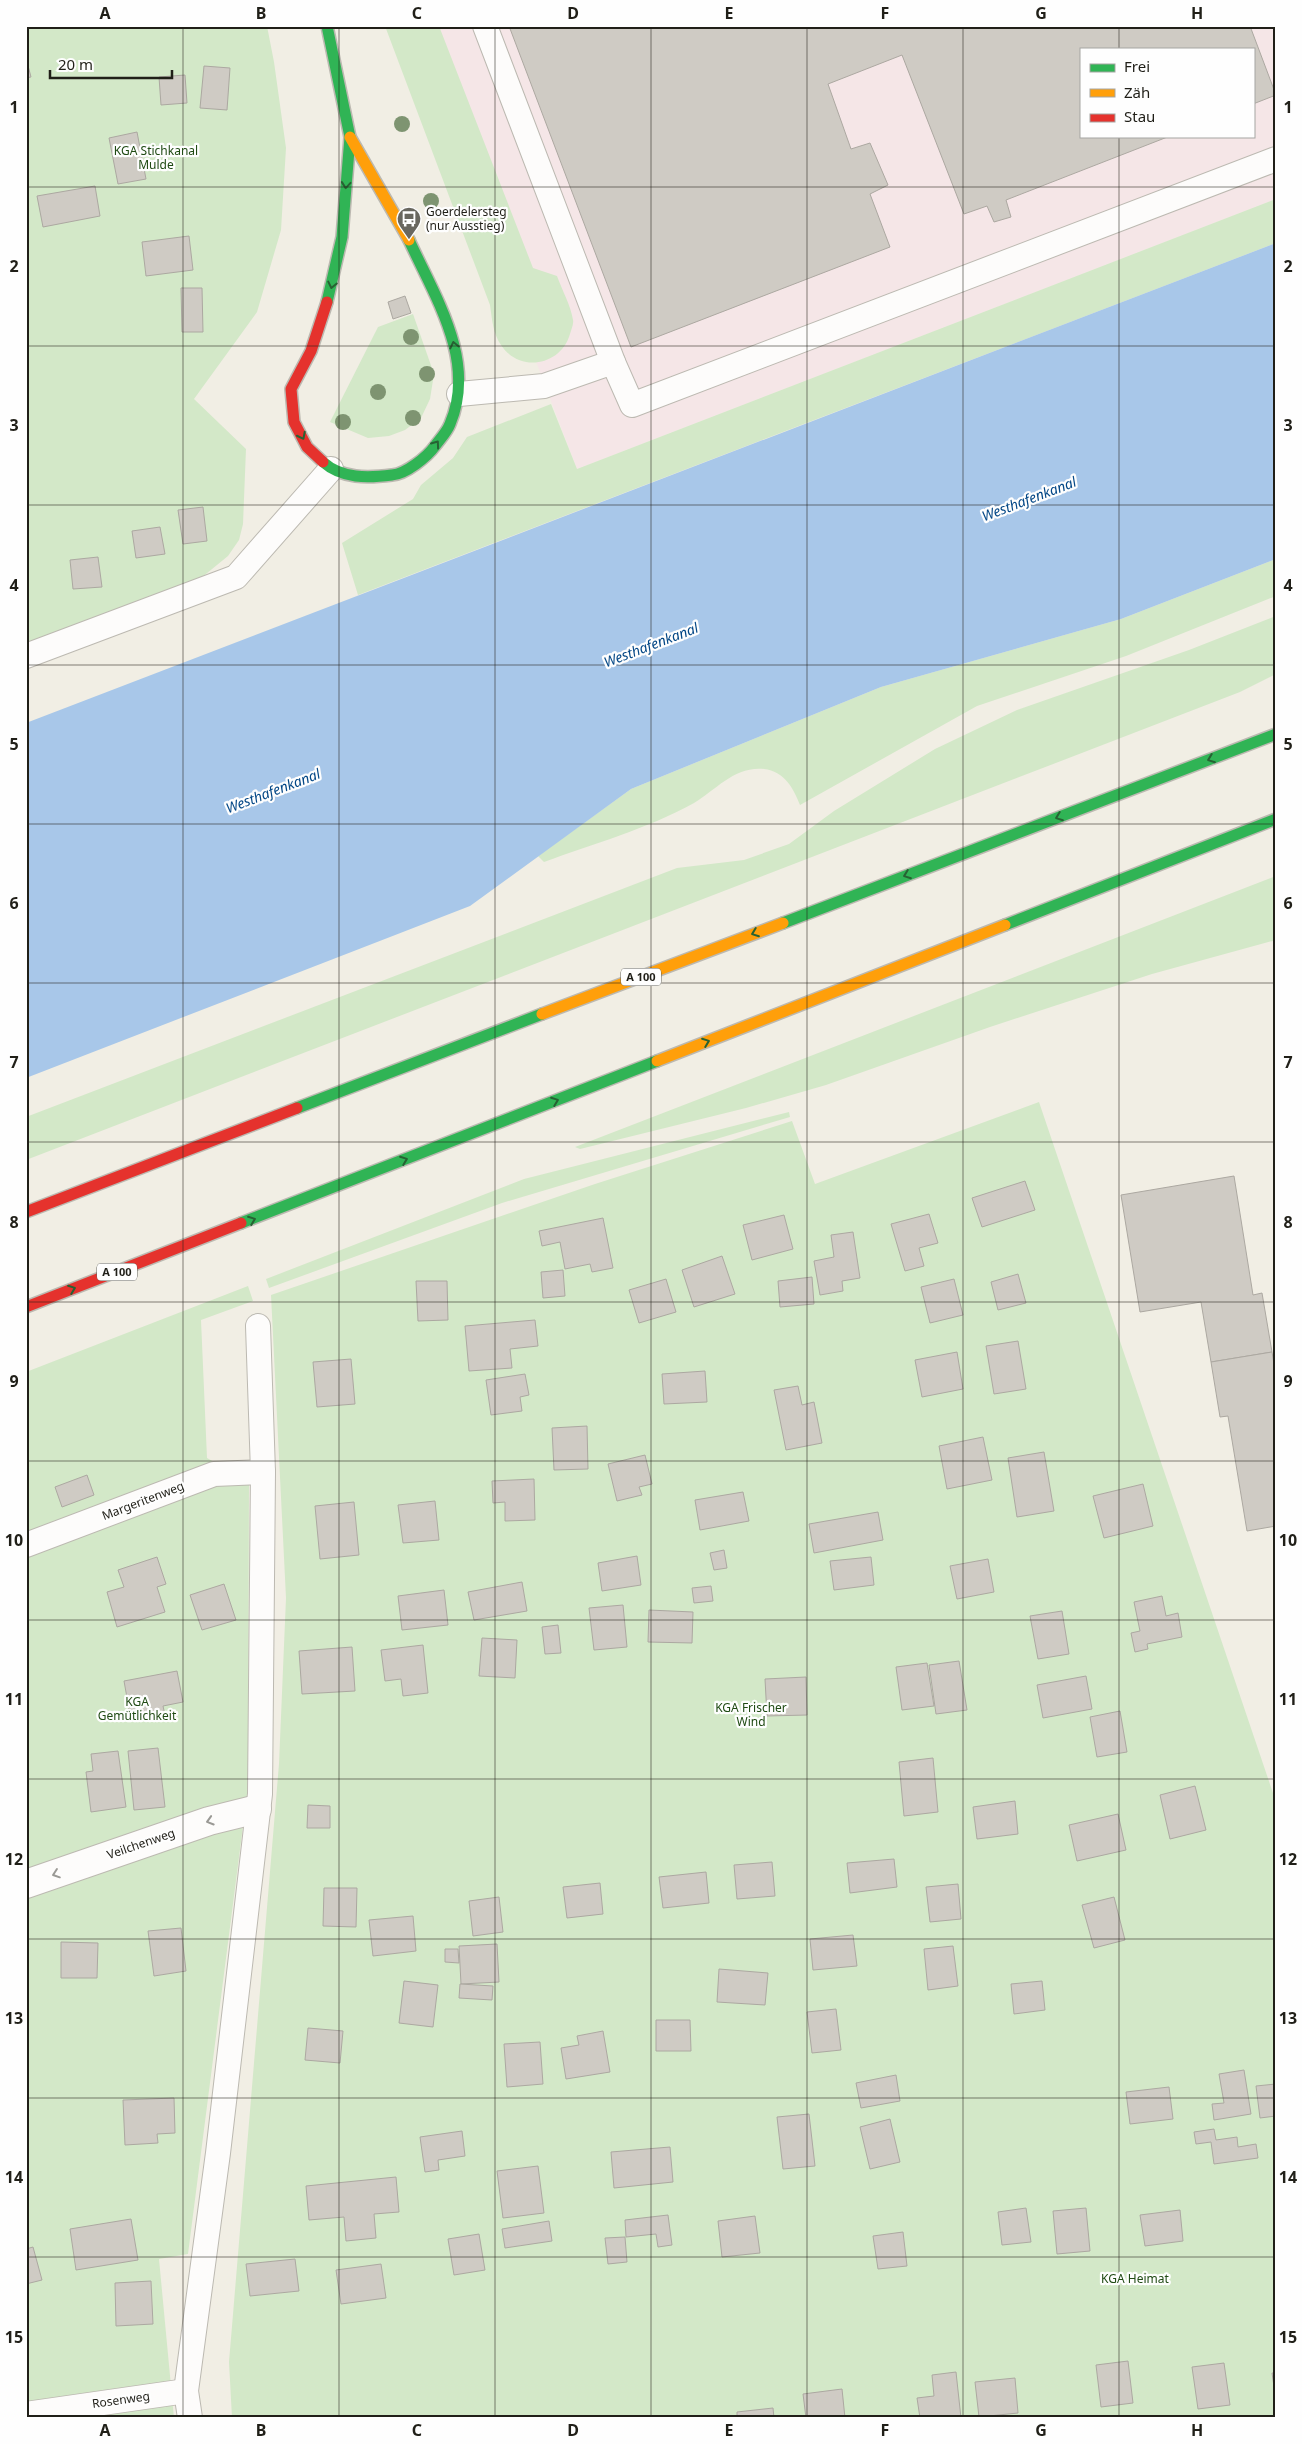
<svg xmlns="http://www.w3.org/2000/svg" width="1302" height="2444" font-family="'Noto Sans',sans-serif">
<rect width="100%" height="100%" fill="#f1eee4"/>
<path fill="#f5e6e7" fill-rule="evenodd" d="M408,26H1276V199L577,469ZM1081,49H1253V136H1081Z"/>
<g fill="#d3e8c8">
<polygon points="26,26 267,26 274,62 286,148 281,230 257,312 194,399 246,449 243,524 239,540 228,556 201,578 26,644"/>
<path d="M385,26H439L533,268L557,276C562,290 571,306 573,320C574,324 571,330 570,334C561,366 519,373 501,345C493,334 492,319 490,305Z"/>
<polygon points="1276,199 1276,243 358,595 342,543 413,499 421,485 453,458 467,437 551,404 577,469"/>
<polygon points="413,314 434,374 430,399 421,418 405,430 389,436 368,438 330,422 378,327"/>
<path d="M1276,559V596L1126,656L977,706L800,805C794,789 784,771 764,769C735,766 717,789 694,803C647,829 593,844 544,862L538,856L631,789L881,687L1121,619Z"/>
<polygon points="1276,616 1276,674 1240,692 26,1160 26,1117 677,868 744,860 789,844 834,811 935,749 1017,710 1189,650"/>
<polygon points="1276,876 1276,940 1152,974 990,1027 826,1085 746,1108 580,1149 575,1147"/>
<polygon points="1039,1102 1276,1802 1276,2418 232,2418 229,2362 279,1764 286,1598 271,1295 595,1184 792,1121 815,1184"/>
<polygon points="789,1112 790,1117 502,1203 269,1288 266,1279 524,1179"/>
<polygon points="248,1286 253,1301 201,1320 207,1458 249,1482 248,1787 188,2254 159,2259 174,2418 26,2418 26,1372"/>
</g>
<polygon fill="#a8c7e9" points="1276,243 1276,559 1121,619 881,687 631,789 470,906 26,1078 26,723"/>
<g fill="#cfcbc4" stroke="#aca8a1">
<polygon points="509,26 1250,26 1276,95 1253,104 1253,49 1081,49 1081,136 1170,136 1006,200 1011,217 994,222 987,206 964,214 902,55 828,84 851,149 870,143 888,185 870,194 890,247 631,347"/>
<polygon points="26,58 31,77 26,78"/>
<polygon points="204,66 230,68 227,110 200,108"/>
<polygon points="185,75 187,103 161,105 159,77"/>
<polygon points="137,132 146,179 118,184 109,138"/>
<polygon points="95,186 100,216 43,227 37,196"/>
<polygon points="189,236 193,270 146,276 142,242"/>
<polygon points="181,288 202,288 203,332 182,332"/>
<polygon points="405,296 411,313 393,319 388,302"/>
<polygon points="203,507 207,541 183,544 178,510"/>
<polygon points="160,527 165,554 136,558 132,531"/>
<polygon points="98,557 102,587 73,589 70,560"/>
<polygon points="1234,1176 1253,1295 1262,1293 1272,1352 1211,1362 1201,1302 1140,1312 1121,1195"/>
<polygon points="1025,1181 1035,1210 982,1227 972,1198"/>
<polygon points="929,1214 938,1243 919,1248 924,1266 905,1271 891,1224"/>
<polygon points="784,1215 793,1249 752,1260 743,1225"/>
<polygon points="603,1218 613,1268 592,1272 590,1264 565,1269 560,1242 542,1246 539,1231"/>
<polygon points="853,1232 860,1278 842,1281 843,1291 820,1295 814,1261 834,1257 831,1235"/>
<polygon points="722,1256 735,1294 694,1307 682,1270"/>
<polygon points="563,1270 565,1296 543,1298 541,1272"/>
<polygon points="1018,1274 1026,1303 998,1310 991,1282"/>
<polygon points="812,1277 814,1304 780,1307 778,1281"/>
<polygon points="666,1279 676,1312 639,1323 629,1290"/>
<polygon points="954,1279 963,1315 930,1323 921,1287"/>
<polygon points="416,1281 447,1281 448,1320 418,1321"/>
<polygon points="535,1320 538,1346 510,1349 512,1368 469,1371 465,1326"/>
<polygon points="1018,1341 1026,1389 994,1394 986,1346"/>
<polygon points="957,1352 963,1389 922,1397 915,1360"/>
<polygon points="1272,1352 1276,1376 1276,1526 1247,1531 1228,1416 1220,1417 1211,1362"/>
<polygon points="351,1359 355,1404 317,1407 313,1362"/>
<polygon points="705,1371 707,1402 664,1404 662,1374"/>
<polygon points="525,1374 529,1395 520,1397 522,1411 491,1415 486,1380"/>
<polygon points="798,1386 802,1405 814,1402 822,1443 786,1450 774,1390"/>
<polygon points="587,1426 588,1469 554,1470 552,1428"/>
<polygon points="983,1437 992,1480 947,1489 939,1446"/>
<polygon points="1044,1452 1054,1511 1017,1517 1008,1458"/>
<polygon points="645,1455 652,1484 639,1487 642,1495 617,1501 608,1464"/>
<polygon points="87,1475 94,1495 62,1507 55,1487"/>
<polygon points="534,1479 535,1520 505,1521 505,1502 493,1503 492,1481"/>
<polygon points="1143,1484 1153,1526 1104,1538 1093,1496"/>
<polygon points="743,1492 749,1521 700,1530 695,1500"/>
<polygon points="435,1501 439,1540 403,1543 398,1505"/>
<polygon points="354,1502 359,1555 320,1559 315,1506"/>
<polygon points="878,1512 883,1540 814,1553 809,1524"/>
<polygon points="724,1550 727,1568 714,1570 710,1553"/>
<polygon points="637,1556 641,1585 602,1591 598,1563"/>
<polygon points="157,1557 166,1584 157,1587 165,1612 117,1627 107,1592 124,1587 118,1570"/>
<polygon points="871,1557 874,1585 834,1590 830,1561"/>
<polygon points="988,1559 994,1592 957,1599 950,1566"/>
<polygon points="522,1582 527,1611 474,1620 468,1592"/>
<polygon points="224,1584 236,1620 202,1630 190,1595"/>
<polygon points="711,1586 713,1601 694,1603 692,1588"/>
<polygon points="444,1590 448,1625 402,1630 398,1596"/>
<polygon points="1162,1596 1166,1616 1178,1613 1182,1637 1147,1644 1148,1649 1135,1652 1131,1633 1140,1631 1134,1602"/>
<polygon points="623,1605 627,1647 594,1650 589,1608"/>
<polygon points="649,1610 693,1612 692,1643 648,1642"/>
<polygon points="1062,1611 1069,1654 1038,1659 1030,1616"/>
<polygon points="558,1625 561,1653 545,1654 542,1627"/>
<polygon points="482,1638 517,1640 515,1678 479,1676"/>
<polygon points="423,1645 428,1693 403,1696 401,1679 385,1681 381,1650"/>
<polygon points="352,1647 355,1691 302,1694 299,1651"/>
<polygon points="959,1661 967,1710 936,1714 929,1665"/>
<polygon points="927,1663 934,1706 902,1710 896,1667"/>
<polygon points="177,1671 183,1702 163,1706 165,1715 131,1720 124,1681"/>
<polygon points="1086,1676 1092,1709 1043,1718 1037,1685"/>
<polygon points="806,1677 807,1715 767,1716 765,1679"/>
<polygon points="1120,1711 1127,1752 1097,1757 1090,1717"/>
<polygon points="158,1748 165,1807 134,1810 128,1751"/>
<polygon points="118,1751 126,1807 91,1812 86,1772 93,1771 91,1754"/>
<polygon points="933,1758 938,1812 904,1816 899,1762"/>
<polygon points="1195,1786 1206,1830 1170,1839 1160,1795"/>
<polygon points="1015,1801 1018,1834 977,1839 973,1807"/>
<polygon points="308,1805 330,1806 330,1828 307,1828"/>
<polygon points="1118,1814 1126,1850 1077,1861 1069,1825"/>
<polygon points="894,1859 897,1887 850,1893 847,1863"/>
<polygon points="772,1862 775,1896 737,1899 734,1865"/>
<polygon points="706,1872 709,1903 663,1908 659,1877"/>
<polygon points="600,1883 603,1914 567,1918 563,1887"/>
<polygon points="958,1884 961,1919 930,1922 926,1887"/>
<polygon points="324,1888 357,1888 356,1927 323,1926"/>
<polygon points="499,1897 503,1932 473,1936 469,1901"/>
<polygon points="1114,1897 1125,1940 1094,1948 1082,1905"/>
<polygon points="413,1916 416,1951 373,1956 369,1920"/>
<polygon points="181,1928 186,1971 154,1976 148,1931"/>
<polygon points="853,1935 857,1966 813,1970 810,1939"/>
<polygon points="61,1942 98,1943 97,1978 61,1978"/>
<polygon points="497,1944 499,1982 461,1984 459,1946"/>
<polygon points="953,1946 958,1986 928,1990 924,1949"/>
<polygon points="445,1949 458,1949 459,1963 445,1962"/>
<polygon points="719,1969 768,1973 765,2005 717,2002"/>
<polygon points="404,1981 438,1985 433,2027 399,2023"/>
<polygon points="1042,1981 1045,2010 1014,2014 1011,1984"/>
<polygon points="460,1984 493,1986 492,2000 459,1998"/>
<polygon points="836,2009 841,2050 812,2053 807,2012"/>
<polygon points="656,2020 690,2020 691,2051 656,2051"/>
<polygon points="308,2028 343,2031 340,2063 305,2060"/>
<polygon points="603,2031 610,2072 566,2079 561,2048 579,2045 577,2036"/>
<polygon points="540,2042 543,2084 507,2087 504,2044"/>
<polygon points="1244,2070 1251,2114 1214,2120 1212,2104 1224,2103 1219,2074"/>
<polygon points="896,2075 900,2101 861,2108 856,2083"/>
<polygon points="1276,2084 1276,2116 1260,2118 1256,2086"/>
<polygon points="1169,2087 1173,2119 1130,2124 1126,2092"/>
<polygon points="174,2098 175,2133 157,2134 158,2143 125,2145 123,2100"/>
<polygon points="809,2114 815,2166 783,2169 777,2117"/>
<polygon points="890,2119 900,2162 870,2169 860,2127"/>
<polygon points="1214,2129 1216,2140 1237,2137 1238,2147 1256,2144 1258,2158 1214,2164 1211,2142 1196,2144 1194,2132"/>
<polygon points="462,2131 465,2156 438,2160 439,2170 425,2172 420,2137"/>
<polygon points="670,2147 673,2182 614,2188 611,2152"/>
<polygon points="538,2166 544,2213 503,2218 497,2171"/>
<polygon points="396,2177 399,2212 374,2214 376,2238 346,2241 344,2217 309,2220 306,2186"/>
<polygon points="1026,2208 1031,2242 1002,2245 998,2212"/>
<polygon points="1086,2208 1090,2251 1057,2254 1053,2211"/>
<polygon points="1180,2210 1183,2241 1145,2246 1140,2215"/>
<polygon points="668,2215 672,2245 658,2247 656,2234 626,2237 625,2220"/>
<polygon points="755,2216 760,2253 722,2257 718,2221"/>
<polygon points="131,2219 138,2260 76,2270 70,2229"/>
<polygon points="549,2221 552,2241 505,2248 502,2229"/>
<polygon points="903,2232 907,2266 878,2269 873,2236"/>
<polygon points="479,2234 485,2270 454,2275 448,2239"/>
<polygon points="625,2237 627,2262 608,2264 605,2238"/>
<polygon points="33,2247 42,2280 26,2284 26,2249"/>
<polygon points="295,2259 299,2291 250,2296 246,2264"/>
<polygon points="381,2264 386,2298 341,2304 336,2270"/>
<polygon points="151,2281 153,2324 116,2326 115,2283"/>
<polygon points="1128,2361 1133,2403 1101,2407 1096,2365"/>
<polygon points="1224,2363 1230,2405 1198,2409 1192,2367"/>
<polygon points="956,2372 961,2418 920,2418 917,2398 934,2396 932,2375"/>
<polygon points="1272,2373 1276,2373 1276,2400"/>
<polygon points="1015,2378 1018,2413 979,2417 975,2382"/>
<polygon points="842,2389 845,2418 806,2418 803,2394"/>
<polygon points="773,2408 774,2418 737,2418 737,2412"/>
</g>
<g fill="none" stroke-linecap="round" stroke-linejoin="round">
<defs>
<g id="lane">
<polyline points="485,26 613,362"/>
<polyline points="459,394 544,386 613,362 632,405 1276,159"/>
<polyline points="26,656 236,577 331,469"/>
<polyline points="26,1545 214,1474 263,1472"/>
<polyline points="26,2414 186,2391"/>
<polyline points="190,2418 186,2391 218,2153 260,1794 263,1472 258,1326"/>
</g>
<polyline id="street" points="26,1884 209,1821 257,1809"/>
<g id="fast">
<polyline points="327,302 342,237 350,137 327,26"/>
<path d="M323,462C342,479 368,478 392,475C406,474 427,457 435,446C440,439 447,432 450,424C477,361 435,297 409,240"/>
<polyline points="783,923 1276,734"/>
<polyline points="1005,925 1276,819"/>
<polyline points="297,1108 542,1014"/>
<polyline points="241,1223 657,1061"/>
</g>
<g id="slow">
<polyline points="350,137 409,240"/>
<polyline points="542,1014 783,923"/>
<polyline points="657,1061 1005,925"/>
</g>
<g id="jam">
<polyline points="323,462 307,447 294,422 291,389 311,351 327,302"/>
<polyline points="26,1212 297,1108"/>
<polyline points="26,1307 241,1223"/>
</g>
</defs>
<use href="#lane" stroke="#bcb9b1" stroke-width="26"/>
<use href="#street" stroke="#bcb9b1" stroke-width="30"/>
<use href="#fast" stroke="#bcb9b1" stroke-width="14"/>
<use href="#slow" stroke="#bcb9b1" stroke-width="14"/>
<use href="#jam" stroke="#bcb9b1" stroke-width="14"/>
<use href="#lane" stroke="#fdfcfb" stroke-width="24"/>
<use href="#street" stroke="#fdfcfb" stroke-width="28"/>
<use href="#fast" stroke="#30b455" stroke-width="11"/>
<use href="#slow" stroke="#ff9f0a" stroke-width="11"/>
<use href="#jam" stroke="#e5322d" stroke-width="11"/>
</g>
<g fill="#7e9471">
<circle cx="402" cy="124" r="8"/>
<circle cx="431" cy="201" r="8"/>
<circle cx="411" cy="337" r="8"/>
<circle cx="427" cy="374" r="8"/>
<circle cx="378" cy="392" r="8"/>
<circle cx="413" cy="418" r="8"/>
<circle cx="343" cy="422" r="8"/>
</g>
<defs><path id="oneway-chevron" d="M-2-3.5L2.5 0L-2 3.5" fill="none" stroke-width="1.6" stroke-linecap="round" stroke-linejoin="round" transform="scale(1.25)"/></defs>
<g stroke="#276233">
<use href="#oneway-chevron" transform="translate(346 185) rotate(95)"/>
<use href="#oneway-chevron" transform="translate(332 285) rotate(102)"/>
<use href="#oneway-chevron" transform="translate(454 345) rotate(-103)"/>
<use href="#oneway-chevron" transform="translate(302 436) rotate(63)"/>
<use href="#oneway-chevron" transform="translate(436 444) rotate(-54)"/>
<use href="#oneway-chevron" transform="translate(1211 759) rotate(159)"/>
<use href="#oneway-chevron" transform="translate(1059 817) rotate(159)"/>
<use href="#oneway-chevron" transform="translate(907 875) rotate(159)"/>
<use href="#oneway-chevron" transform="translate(755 933) rotate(159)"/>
<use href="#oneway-chevron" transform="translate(706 1042) rotate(-21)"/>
<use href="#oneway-chevron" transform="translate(555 1101) rotate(-21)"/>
<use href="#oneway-chevron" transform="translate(404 1160) rotate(-21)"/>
<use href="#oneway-chevron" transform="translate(252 1220) rotate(-21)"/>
<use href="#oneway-chevron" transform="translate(72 1289) rotate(-21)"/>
</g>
<g stroke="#9a9995">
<use href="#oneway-chevron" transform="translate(210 1821) rotate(163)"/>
<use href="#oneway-chevron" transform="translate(56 1874) rotate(161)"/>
</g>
<path fill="none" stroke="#201f18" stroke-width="1" stroke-opacity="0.55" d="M183,26V2418M339,26V2418M495,26V2418M651,26V2418M807,26V2418M963,26V2418M1119,26V49M1119,136V2418M26,187H1276M26,346H1276M26,505H1276M26,665H1276M26,824H1276M26,983H1276M26,1142H1276M26,1302H1276M26,1461H1276M26,1620H1276M26,1779H1276M26,1939H1276M26,2098H1276M26,2257H1276"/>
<defs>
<symbol id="bus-pin" viewBox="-11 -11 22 30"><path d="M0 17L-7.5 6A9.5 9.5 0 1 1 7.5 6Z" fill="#69675f" stroke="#fefefe"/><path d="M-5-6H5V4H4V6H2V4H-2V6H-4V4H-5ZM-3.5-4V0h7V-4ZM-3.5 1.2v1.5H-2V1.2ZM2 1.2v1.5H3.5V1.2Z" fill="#fff"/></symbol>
</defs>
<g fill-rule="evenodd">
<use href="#bus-pin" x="395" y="205" width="28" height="38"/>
</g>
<g text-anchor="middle" stroke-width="4.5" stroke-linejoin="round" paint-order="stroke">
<g fill="#fefefe" stroke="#63625d" stroke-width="1">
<rect x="621" y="968.5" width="40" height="17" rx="4"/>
<rect x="97" y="1263.5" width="40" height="17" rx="4"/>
</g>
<g font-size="11" font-weight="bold" fill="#201f18">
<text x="641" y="981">A 100</text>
<text x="117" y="1276">A 100</text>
</g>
<g font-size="12" fill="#1f4a13" stroke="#fefefe">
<text x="156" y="155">KGA Stichkanal<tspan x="156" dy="14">Mulde</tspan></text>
<text x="137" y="1706">KGA<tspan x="137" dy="14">Gemütlichkeit</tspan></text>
<text x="751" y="1712">KGA Frischer<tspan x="751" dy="14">Wind</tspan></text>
<text x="1135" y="2283">KGA Heimat</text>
</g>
<g font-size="12" fill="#201f18" stroke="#fefefe" text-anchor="start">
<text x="426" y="216">Goerdelersteg<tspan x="426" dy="14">(nur Ausstieg)</tspan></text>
</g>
<g font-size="12" fill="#201f18" stroke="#fefefe">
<text transform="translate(143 1501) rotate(-21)" y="4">Margeritenweg</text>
<text transform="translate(141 1844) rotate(-19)" y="4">Veilchenweg</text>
<text transform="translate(121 2400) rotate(-8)" y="4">Rosenweg</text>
</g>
<g font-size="14" font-style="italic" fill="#034786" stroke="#fefefe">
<text transform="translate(1029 499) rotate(-21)" y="5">Westhafenkanal</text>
<text transform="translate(651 645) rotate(-21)" y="5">Westhafenkanal</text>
<text transform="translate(273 791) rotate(-21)" y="5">Westhafenkanal</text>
</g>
</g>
<rect width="1302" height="2444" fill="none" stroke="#fefefe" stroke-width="55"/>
<rect x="1080" y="48" width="175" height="90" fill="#fefefe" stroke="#a5a5a2"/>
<rect x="1090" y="64" width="25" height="8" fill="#30b455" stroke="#a5a5a2"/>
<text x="1124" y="72" font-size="15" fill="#201f18">Frei</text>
<rect x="1090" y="89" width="25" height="8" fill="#ff9f0a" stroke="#a5a5a2"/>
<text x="1124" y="98" font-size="15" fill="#201f18">Zäh</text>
<rect x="1090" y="114" width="25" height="8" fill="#e5322d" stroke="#a5a5a2"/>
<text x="1124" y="122" font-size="15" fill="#201f18">Stau</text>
<path d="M50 70v8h122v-8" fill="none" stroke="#201f18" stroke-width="2.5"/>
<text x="58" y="70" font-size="15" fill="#201f18" stroke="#fefefe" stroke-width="4" paint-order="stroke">20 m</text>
<rect x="28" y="28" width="1246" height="2388" fill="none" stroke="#201f18" stroke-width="2"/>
<g font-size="16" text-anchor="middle" font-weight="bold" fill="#201f18">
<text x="105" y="19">A</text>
<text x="261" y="19">B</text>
<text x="417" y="19">C</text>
<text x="573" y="19">D</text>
<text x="729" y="19">E</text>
<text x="885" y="19">F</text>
<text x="1041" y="19">G</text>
<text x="1197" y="19">H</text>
<text x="14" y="113">1</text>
<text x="1288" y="113">1</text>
<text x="14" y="272">2</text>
<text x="1288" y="272">2</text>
<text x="14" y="431">3</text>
<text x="1288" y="431">3</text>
<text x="14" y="591">4</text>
<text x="1288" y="591">4</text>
<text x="14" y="750">5</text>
<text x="1288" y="750">5</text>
<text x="14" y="909">6</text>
<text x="1288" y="909">6</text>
<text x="14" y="1068">7</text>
<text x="1288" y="1068">7</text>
<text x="14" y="1228">8</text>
<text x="1288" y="1228">8</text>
<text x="14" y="1387">9</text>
<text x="1288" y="1387">9</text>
<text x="14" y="1546">10</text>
<text x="1288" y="1546">10</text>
<text x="14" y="1705">11</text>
<text x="1288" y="1705">11</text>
<text x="14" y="1865">12</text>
<text x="1288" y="1865">12</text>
<text x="14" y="2024">13</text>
<text x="1288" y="2024">13</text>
<text x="14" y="2183">14</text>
<text x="1288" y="2183">14</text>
<text x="14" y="2343">15</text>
<text x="1288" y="2343">15</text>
<text x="105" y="2436">A</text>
<text x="261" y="2436">B</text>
<text x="417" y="2436">C</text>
<text x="573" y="2436">D</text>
<text x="729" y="2436">E</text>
<text x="885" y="2436">F</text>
<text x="1041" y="2436">G</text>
<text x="1197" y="2436">H</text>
</g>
</svg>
